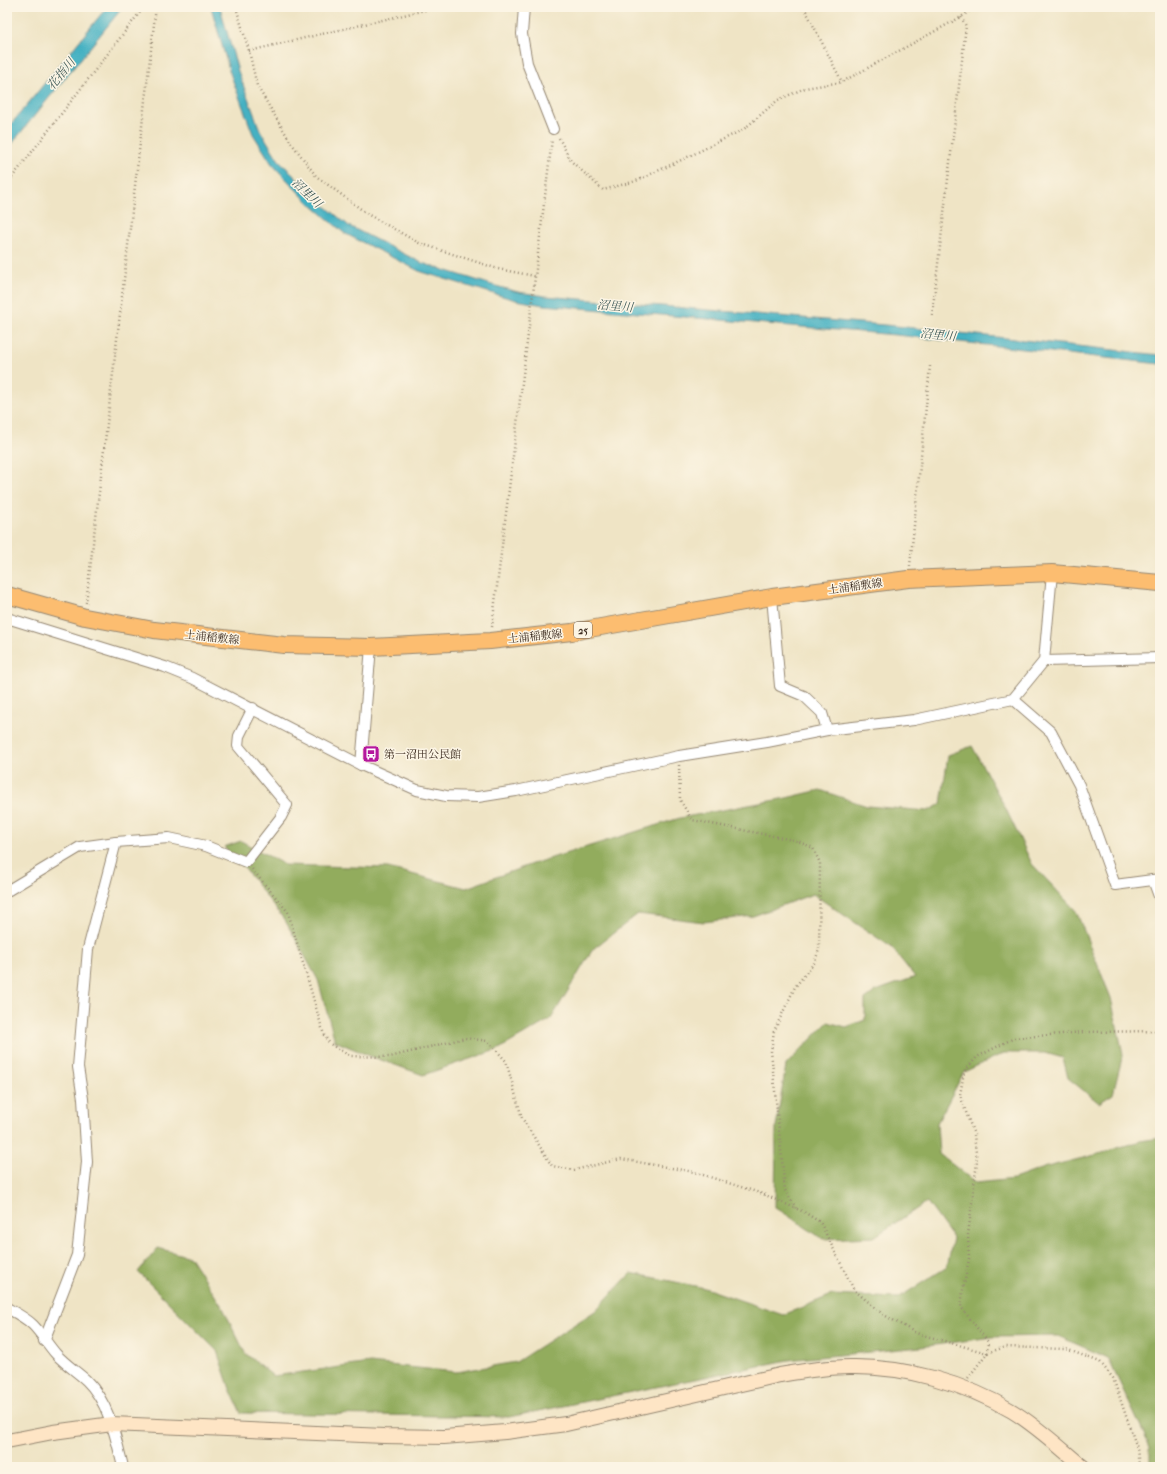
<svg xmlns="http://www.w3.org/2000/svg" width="1167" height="1474" font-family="'IM FELL French Canon','Noto Serif JP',serif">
<rect width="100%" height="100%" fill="#fcf5e5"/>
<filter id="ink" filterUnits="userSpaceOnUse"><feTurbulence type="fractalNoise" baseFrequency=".025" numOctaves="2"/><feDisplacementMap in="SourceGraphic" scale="8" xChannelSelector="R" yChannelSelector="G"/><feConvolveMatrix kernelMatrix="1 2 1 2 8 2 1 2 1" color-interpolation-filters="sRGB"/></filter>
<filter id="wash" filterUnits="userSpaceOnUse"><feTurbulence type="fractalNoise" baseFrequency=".012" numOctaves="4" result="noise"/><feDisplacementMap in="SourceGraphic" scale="16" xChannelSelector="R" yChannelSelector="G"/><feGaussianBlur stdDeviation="0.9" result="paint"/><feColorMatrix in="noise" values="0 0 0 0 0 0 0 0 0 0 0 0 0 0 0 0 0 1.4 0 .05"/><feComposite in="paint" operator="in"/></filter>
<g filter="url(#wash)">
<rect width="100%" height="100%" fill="#efe4c5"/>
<polygon fill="#92ac5d" stroke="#666b3e" points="972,746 1005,807 1032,864 1076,911 1111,998 1123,1054 1113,1094 1099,1103 1068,1078 1063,1058 1045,1053 1004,1053 964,1072 937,1123 939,1154 976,1183 1014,1179 1047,1167 1095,1155 1140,1141 1160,1138 1160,1467 1150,1467 1150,1447 1108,1358 1058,1336 992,1337 921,1347 788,1360 509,1417 241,1413 230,1389 217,1351 138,1272 158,1248 190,1257 223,1308 245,1353 273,1376 370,1363 456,1372 516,1362 595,1311 631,1273 705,1288 783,1315 832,1295 898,1298 947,1267 953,1238 927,1202 874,1237 823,1239 775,1207 776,1127 786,1065 828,1022 846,1027 865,1020 865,999 876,991 915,977 891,947 813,894 753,916 704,922 638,914 593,949 551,1019 499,1049 423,1075 370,1056 335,1041 318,980 286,922 239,861 224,847 241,841 285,865 388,868 466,888 532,864 680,818 786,798 820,790 867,806 928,811 941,804 948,755"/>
<g fill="#44b1c2" stroke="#406e70">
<polygon points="107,7 123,7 18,136 7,151 7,130 8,128"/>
<polygon points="211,7 220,7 238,71 260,130 278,159 312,195 349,226 422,263 492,285 518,292 545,296 896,326 1160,355 1160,364 896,335 544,305 516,300 491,293 419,271 344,233 306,200 272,164 253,134 230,73"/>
</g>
</g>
<g filter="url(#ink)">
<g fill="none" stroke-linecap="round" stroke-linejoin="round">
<defs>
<g id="street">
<polyline points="524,7 522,34 527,63 553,129"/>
<polyline points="772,597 780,686 804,696 822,713 827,730"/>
<polyline points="7,618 165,667 192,678 361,765 417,790 446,796 478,797 516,791 679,756 767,742 827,730 914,720 1013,699 1044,661 1160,658"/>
<polyline points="1044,661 1052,573"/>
<polyline points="1013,699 1051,732 1079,785 1115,885 1160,879"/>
<polyline points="361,765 371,647"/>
<polyline points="1153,880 1160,899"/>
<polyline points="7,891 80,847 116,842"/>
<path d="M7,1308C16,1313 26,1318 33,1325C41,1333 48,1345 56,1354C65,1364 76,1371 86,1380C109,1402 116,1438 123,1467"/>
<polyline points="44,1341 77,1255 87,1162 83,1099 78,1067 88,949 116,842 169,838 206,846 246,862 281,817 287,805 238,746 239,736 253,708"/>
</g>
<path id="secondary" d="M7,1441L53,1432L112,1424L384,1436L444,1437L505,1432L566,1424L780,1375C803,1371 826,1367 850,1367C904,1366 965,1383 1012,1411C1037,1426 1060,1448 1083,1467"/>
<polyline id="primary" points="7,595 85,617 154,630 284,645 371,647 490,641 572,632 772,597 908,579 1052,573 1160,583"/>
</defs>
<use href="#street" stroke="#958772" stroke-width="12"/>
<use href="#secondary" stroke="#958772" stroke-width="16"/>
<use href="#primary" stroke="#958772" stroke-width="18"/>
<g stroke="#958772" stroke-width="2.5" stroke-dasharray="1 3" stroke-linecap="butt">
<polyline points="236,7 249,51 257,86 290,141 316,176 369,215 419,243 498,269 535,276"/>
<polyline points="799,7 806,11 842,82"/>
<polyline points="249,51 438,7"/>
<polyline points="559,138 571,161 603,190 636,181 692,155 744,129 778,100 805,88 842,82 961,17 975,7"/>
<polyline points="7,184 144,7"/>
<polyline points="932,315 966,26 961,17"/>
<polyline points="910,566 930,366"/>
<polyline points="86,603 156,7"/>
<polyline points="492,627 552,139"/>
<polyline points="679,765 680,800 692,820 798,841 813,848 820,863 819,950 814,963 795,987 774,1031 771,1051 785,1190 796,1208"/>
<polyline points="252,869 288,912 324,1035 330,1044 350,1056 390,1057 465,1038 488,1041 506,1061 522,1118 552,1166 574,1170 621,1159 694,1172 763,1194 804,1212 820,1222 854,1290 884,1315 916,1333 987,1353 988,1342 961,1307 963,1290 969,1259 968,1235 977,1162 974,1135 960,1095 964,1072 977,1057 1014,1038 1084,1032 1160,1031"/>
<polyline points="968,1378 987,1353 1005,1347 1066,1349 1100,1362 1113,1378 1137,1448 1139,1467"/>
</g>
<use href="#street" stroke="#fff" stroke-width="10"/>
<use href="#secondary" stroke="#fee5c5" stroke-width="14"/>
<use href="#primary" stroke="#fcbd6f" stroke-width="16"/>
</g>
</g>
<defs>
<symbol id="bus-square" viewBox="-11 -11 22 22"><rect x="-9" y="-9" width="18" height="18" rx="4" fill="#b5179e" stroke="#fcf5e5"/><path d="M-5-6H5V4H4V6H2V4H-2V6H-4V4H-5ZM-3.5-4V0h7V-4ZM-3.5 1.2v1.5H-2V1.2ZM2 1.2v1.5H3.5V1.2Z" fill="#fff"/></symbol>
</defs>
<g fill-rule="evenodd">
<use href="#bus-square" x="361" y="744" width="20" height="20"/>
</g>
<g text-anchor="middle" stroke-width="3" stroke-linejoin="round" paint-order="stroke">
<rect fill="#fcf5e5" stroke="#75675a" stroke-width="1" x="574" y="622" width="18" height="16" rx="3"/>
<g font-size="10" font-weight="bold" fill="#3b2a1e">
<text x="583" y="634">25</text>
</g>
<g font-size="11" fill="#3b2a1e" stroke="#fcf5e5">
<text transform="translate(855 586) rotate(-8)" y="4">土浦稲敷線</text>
<text transform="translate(535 636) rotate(-6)" y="4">土浦稲敷線</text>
<text transform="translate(212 637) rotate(6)" y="4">土浦稲敷線</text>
</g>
<g font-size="11" fill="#3b2a1e" stroke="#fcf5e5" text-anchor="start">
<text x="384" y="758">第一沼田公民館</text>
</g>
<g font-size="12" font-style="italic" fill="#3e5957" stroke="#fcf5e5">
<text transform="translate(61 74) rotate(-51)" y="4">花指川</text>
<text transform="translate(307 193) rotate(44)" y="4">沼里川</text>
<text transform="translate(615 306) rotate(5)" y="4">沼里川</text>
<text transform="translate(938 335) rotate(6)" y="4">沼里川</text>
</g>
</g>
<rect width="1167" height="1474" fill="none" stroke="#fcf5e5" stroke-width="24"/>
</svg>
